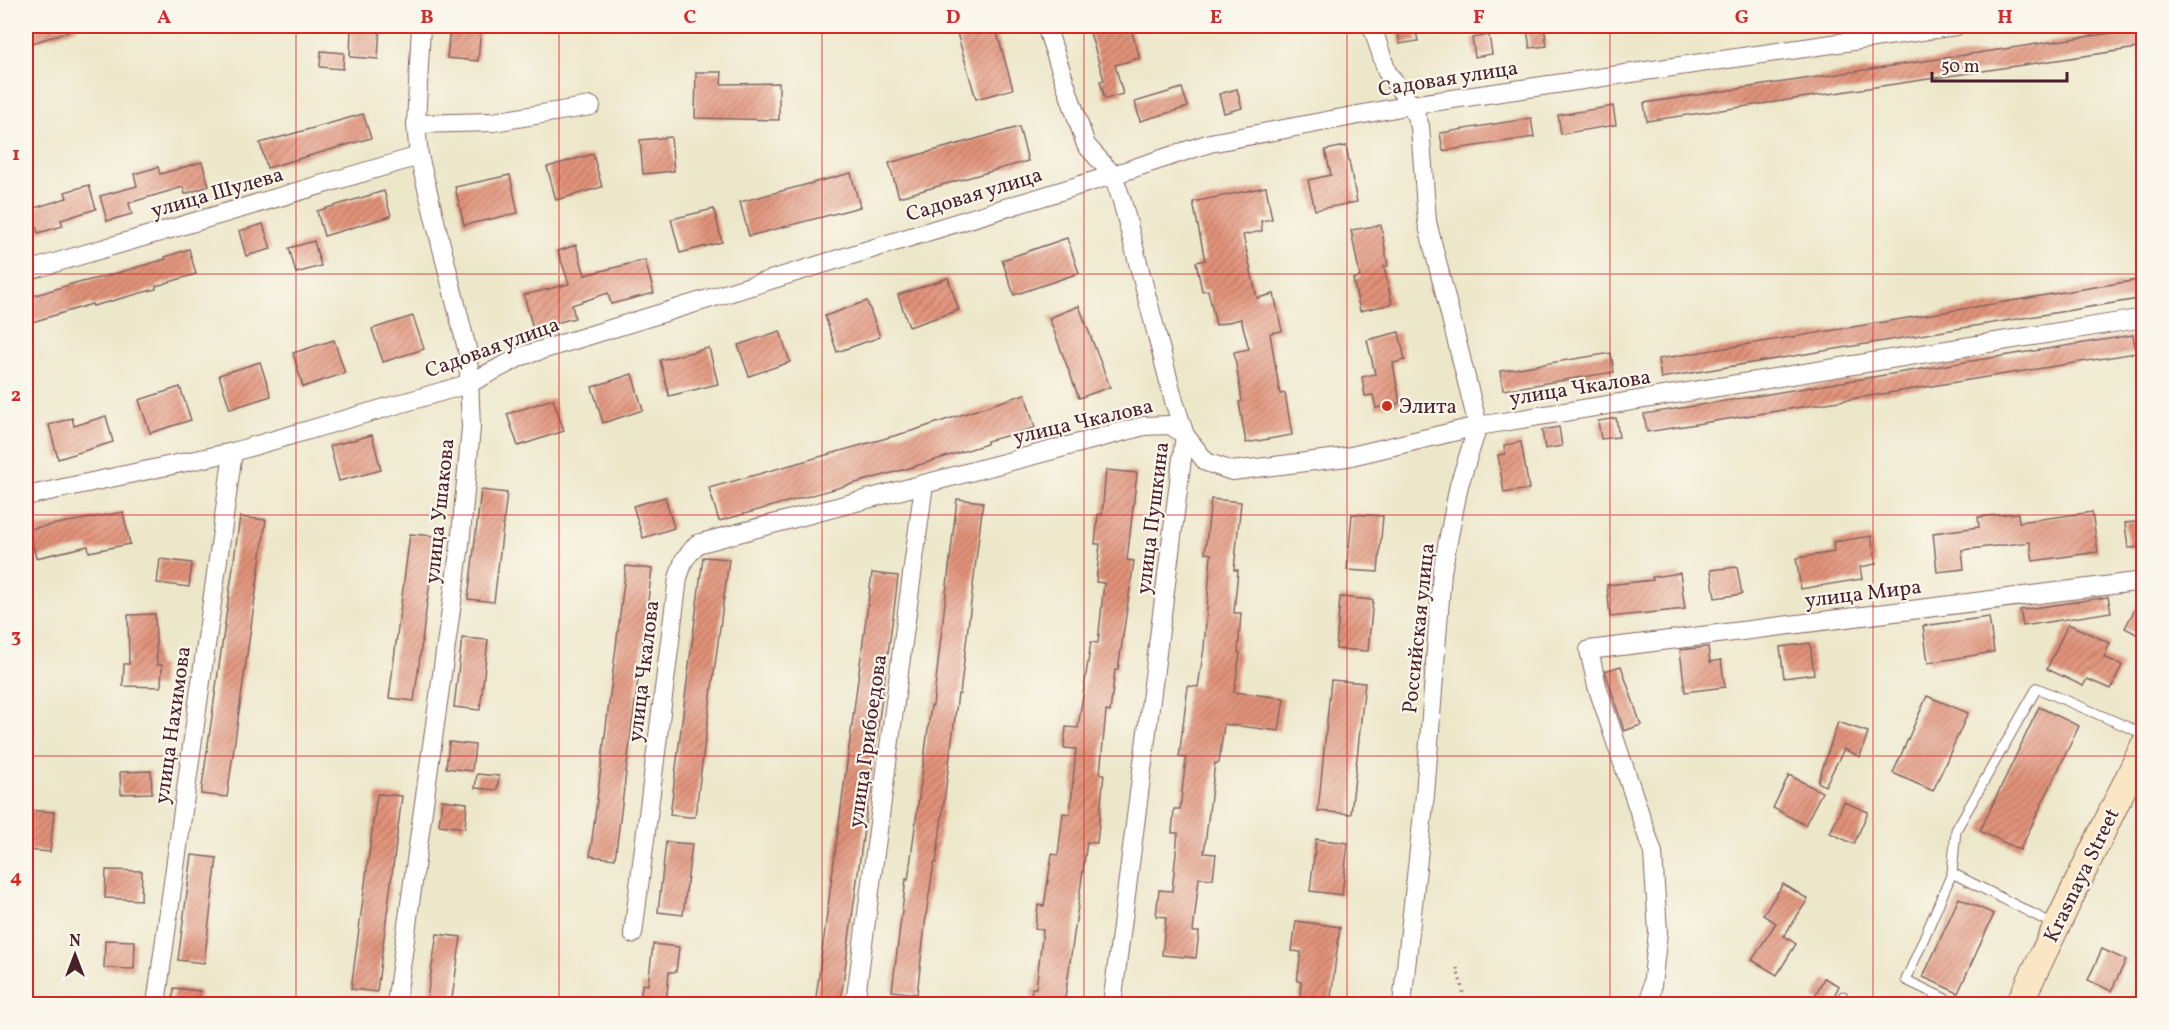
<svg xmlns="http://www.w3.org/2000/svg" width="2169" height="1030" font-family="Vollkorn,serif">
<defs>
<pattern id="building-hatch" width="6" height="6" patternUnits="userSpaceOnUse" patternTransform="scale(1.5)"><rect width="6" height="6" fill="#e19279"/><path d="M-1 1l2-2M0 6l6-6M5 7l2-2" fill="none" stroke="#b87763"/></pattern>
</defs>
<rect width="100%" height="100%" fill="#fbf7ec"/>
<filter id="ink" filterUnits="userSpaceOnUse"><feTurbulence type="fractalNoise" baseFrequency=".0167" numOctaves="2"/><feDisplacementMap in="SourceGraphic" scale="12" xChannelSelector="R" yChannelSelector="G"/><feConvolveMatrix kernelMatrix="1 2 1 2 8 2 1 2 1" color-interpolation-filters="sRGB"/></filter>
<filter id="wash" filterUnits="userSpaceOnUse"><feTurbulence type="fractalNoise" baseFrequency=".008" numOctaves="4" result="noise"/><feDisplacementMap in="SourceGraphic" scale="24" xChannelSelector="R" yChannelSelector="G"/><feGaussianBlur stdDeviation="1.35" result="paint"/><feColorMatrix in="noise" values="0 0 0 0 0 0 0 0 0 0 0 0 0 0 0 0 0 1.4 0 .05"/><feComposite in="paint" operator="in"/></filter>
<g filter="url(#wash)">
<rect width="100%" height="100%" fill="#ede7ca"/>
<g id="blocks">
<g fill="url(#building-hatch)">
<polygon points="26,26 76,26 77,29 26,45"/>
<polygon points="351,26 380,26 378,59 350,57"/>
<polygon points="450,26 481,26 478,61 447,58"/>
<polygon points="955,26 995,26 1013,89 976,99"/>
<polygon points="1088,26 1130,26 1140,58 1115,65 1123,94 1105,99 1100,81 1104,80"/>
<polygon points="1397,26 1415,26 1418,41 1400,44"/>
<polygon points="1544,27 1547,46 1530,48 1527,30"/>
<polygon points="2144,28 2144,47 1647,121 1644,103"/>
<polygon points="1489,35 1492,54 1475,57 1472,38"/>
<polygon points="321,51 344,53 343,69 320,67"/>
<polygon points="696,72 722,72 721,84 779,83 779,120 695,118"/>
<polygon points="1182,88 1188,107 1140,121 1135,102"/>
<polygon points="1237,89 1242,108 1224,113 1219,94"/>
<polygon points="1613,106 1616,125 1561,134 1558,115"/>
<polygon points="363,114 371,138 267,168 260,143"/>
<polygon points="1531,118 1534,137 1443,151 1440,133"/>
<polygon points="1019,127 1028,161 899,197 889,163"/>
<polygon points="671,137 674,171 643,174 640,140"/>
<polygon points="1346,146 1357,202 1315,210 1308,180 1331,175 1325,150"/>
<polygon points="593,154 602,187 556,200 547,167"/>
<polygon points="202,162 209,186 185,194 183,187 129,203 132,214 107,221 100,196 137,186 134,174 158,167 160,174"/>
<polygon points="851,173 860,207 749,236 740,202"/>
<polygon points="510,175 518,213 464,225 455,187"/>
<polygon points="89,185 96,209 61,220 63,226 38,233 31,209 67,198 65,192"/>
<polygon points="1266,187 1272,219 1261,221 1262,231 1243,235 1257,298 1274,294 1282,331 1270,333 1280,394 1285,393 1292,435 1246,443 1239,402 1242,401 1234,352 1249,349 1241,319 1216,325 1208,290 1202,291 1196,262 1205,260 1193,202"/>
<polygon points="384,191 391,216 324,236 317,211"/>
<polygon points="714,209 722,242 680,253 671,219"/>
<polygon points="263,224 271,249 246,256 239,231"/>
<polygon points="1381,225 1388,266 1384,266 1392,304 1360,311 1353,279 1360,277 1351,230"/>
<polygon points="1067,238 1079,273 1014,295 1002,260"/>
<polygon points="314,241 321,266 296,273 289,248"/>
<polygon points="576,245 585,275 645,260 654,293 611,304 608,293 572,305 575,318 533,329 524,295 569,284 558,251"/>
<polygon points="189,249 196,274 156,286 156,289 93,306 92,304 26,324 26,298 78,282 78,283 110,275 166,259 165,257"/>
<polygon points="948,278 959,310 909,327 898,295"/>
<polygon points="2144,279 2144,298 1661,378 1658,359"/>
<polygon points="867,301 880,337 837,352 825,316"/>
<polygon points="1079,306 1110,387 1079,398 1049,318"/>
<polygon points="413,316 424,349 383,362 372,329"/>
<polygon points="780,331 790,362 749,376 738,345"/>
<polygon points="1399,332 1405,360 1393,363 1400,403 1376,408 1373,395 1365,396 1362,377 1375,374 1367,340"/>
<polygon points="2133,335 2136,353 1647,432 1644,414"/>
<polygon points="334,340 345,373 303,387 293,353"/>
<polygon points="709,348 718,384 669,396 660,360"/>
<polygon points="1611,353 1614,372 1503,390 1500,371"/>
<polygon points="260,362 271,396 230,409 219,375"/>
<polygon points="632,374 643,410 603,423 592,387"/>
<polygon points="180,387 191,420 150,433 139,400"/>
<polygon points="1025,394 1035,428 987,441 987,444 906,469 719,521 709,488 915,430"/>
<polygon points="553,399 564,431 518,446 507,414"/>
<polygon points="106,416 113,442 58,459 49,425 72,418 74,426"/>
<polygon points="1616,418 1619,437 1601,439 1598,421"/>
<polygon points="1559,427 1562,446 1545,449 1542,430"/>
<polygon points="372,435 381,470 339,481 330,446"/>
<polygon points="1521,442 1529,489 1504,493 1498,455 1505,454 1504,445"/>
<polygon points="1106,470 1137,473 1127,560 1134,561 1118,670 1115,670 1110,712 1106,711 1100,774 1104,774 1097,843 1087,842 1064,1005 1030,1005 1032,988 1036,988 1043,930 1035,929 1038,905 1044,906 1052,854 1058,855 1063,813 1070,814 1076,749 1064,748 1066,727 1078,728 1091,642 1098,643 1104,583 1096,582 1100,544 1095,544 1098,514 1102,515"/>
<polygon points="481,490 507,493 494,602 468,599"/>
<polygon points="665,497 674,528 643,538 633,506"/>
<polygon points="957,499 983,502 960,694 958,694 936,863 934,863 927,908 917,994 892,991 906,879 908,880 931,706 933,706"/>
<polygon points="1211,499 1241,502 1234,570 1238,570 1234,613 1241,613 1238,652 1240,653 1234,692 1284,698 1279,731 1224,724 1219,763 1215,763 1204,853 1216,854 1213,879 1199,878 1193,932 1199,932 1196,958 1162,955 1166,917 1156,916 1159,890 1172,891 1178,833 1172,833 1174,809 1180,809 1186,758 1179,757 1188,686 1198,687 1204,648 1211,554 1205,553"/>
<polygon points="123,512 130,544 89,552 88,546 36,558 29,529"/>
<polygon points="2092,512 2098,552 2033,561 2030,542 1962,550 1964,569 1937,572 1933,533 1979,527 1978,517 2018,513 2019,522"/>
<polygon points="1352,514 1383,516 1378,572 1347,570"/>
<polygon points="240,517 266,520 227,797 201,794"/>
<polygon points="2144,521 2144,547 2128,548 2125,523"/>
<polygon points="410,534 436,536 414,701 389,698"/>
<polygon points="1871,536 1876,564 1860,567 1862,579 1801,589 1796,558 1834,552 1833,542"/>
<polygon points="703,557 729,559 695,817 689,817 670,815"/>
<polygon points="160,559 192,563 189,587 157,583"/>
<polygon points="626,566 652,569 615,859 590,856"/>
<polygon points="1737,567 1742,594 1715,598 1711,570"/>
<polygon points="872,573 898,576 895,602 840,1005 815,1005"/>
<polygon points="1680,573 1685,609 1610,617 1607,585 1653,580 1652,577"/>
<polygon points="2144,592 2144,624 2138,635 2125,628"/>
<polygon points="1340,597 1373,600 1368,651 1336,649"/>
<polygon points="2108,597 2111,612 2023,626 2020,610"/>
<polygon points="155,614 157,665 162,665 161,687 123,686 124,664 129,664 128,615"/>
<polygon points="1989,617 1994,652 1928,663 1923,626"/>
<polygon points="2068,624 2110,643 2104,657 2122,665 2111,689 2087,679 2083,686 2047,669"/>
<polygon points="462,638 488,640 480,710 454,707"/>
<polygon points="1810,643 1814,674 1784,678 1780,647"/>
<polygon points="1708,647 1710,662 1721,660 1725,687 1685,692 1680,650"/>
<polygon points="1621,666 1641,725 1624,731 1605,671"/>
<polygon points="1331,680 1365,683 1351,814 1318,811"/>
<polygon points="1927,696 1968,713 1933,791 1893,773"/>
<polygon points="2039,707 2079,726 2020,850 1980,831"/>
<polygon points="1838,722 1868,732 1860,757 1844,749 1825,786 1818,782"/>
<polygon points="449,742 475,745 472,771 446,768"/>
<polygon points="151,771 152,793 121,794 120,772"/>
<polygon points="477,774 499,776 497,790 475,788"/>
<polygon points="1789,775 1822,792 1805,825 1773,808"/>
<polygon points="377,794 402,796 377,992 351,989"/>
<polygon points="442,800 467,803 465,828 439,825"/>
<polygon points="1844,802 1868,812 1854,844 1830,833"/>
<polygon points="26,810 54,812 50,852 26,850"/>
<polygon points="1316,839 1348,843 1342,895 1310,891"/>
<polygon points="666,842 692,844 683,915 658,912"/>
<polygon points="192,855 217,858 204,963 178,960"/>
<polygon points="106,870 142,871 141,900 105,898"/>
<polygon points="1783,884 1808,899 1784,936 1796,944 1777,975 1752,960 1776,923 1763,915"/>
<polygon points="1959,898 1994,914 1958,993 1923,977"/>
<polygon points="1296,921 1340,927 1330,1005 1299,1005 1301,982 1297,981 1301,952 1292,951"/>
<polygon points="437,934 461,937 451,1005 426,1005"/>
<polygon points="105,940 135,941 134,969 104,968"/>
<polygon points="653,944 679,947 676,972 669,972 666,1005 640,1005 642,984 648,985"/>
<polygon points="2102,949 2126,960 2111,991 2088,980"/>
<polygon points="1824,978 1839,986 1829,1005 1814,998"/>
<polygon points="174,988 200,991 198,1005 172,1005"/>
</g>
</g>
</g>
<g filter="url(#ink)">
<use href="#blocks" fill-opacity="0" stroke="#836563" stroke-width="1.5"/>
<g fill="none" stroke-linecap="round" stroke-linejoin="round">
<defs>
<g id="service">
<polyline points="1952,873 1906,980 1956,1004"/>
<polyline points="2055,925 1952,873 1956,830 2037,688 2144,734"/>
<polyline points="1840,1004 1843,996"/>
</g>
<g id="minor">
<polyline points="1046,26 1086,145 1113,175 1122,201 1174,401 1185,435 1112,1004"/>
<polyline points="1372,26 1387,72 1411,105 1420,126 1427,222 1478,426 1459,485 1442,572 1425,795 1402,1004"/>
<polyline points="416,124 493,122 591,106"/>
<polyline points="27,271 419,156"/>
<polyline points="26,496 233,452 468,384 522,356 1113,175 1210,143 1411,105 1956,26"/>
<polyline points="633,934 678,578 684,560 697,544 1144,426 1170,425 1185,435 1206,462 1232,471 1347,457 1478,426 2144,318"/>
<polyline points="156,1004 233,452"/>
<polyline points="396,1004 460,545 471,428 468,353 419,156 416,124 421,26"/>
<polyline points="855,1004 924,484"/>
<polyline points="1650,1004 1658,932 1653,853 1597,686 1589,650 2144,581"/>
</g>
<polyline id="secondary" points="2019,1004 2144,745"/>
</defs>
<use href="#service" stroke="#836563" stroke-width="11"/>
<use href="#minor" stroke="#836563" stroke-width="20"/>
<use href="#secondary" stroke="#836563" stroke-width="28"/>
<polyline stroke="#836563" stroke-width="3" stroke-dasharray="1.5 4.5" stroke-linecap="butt" points="1457,968 1466,1004"/>
<use href="#service" stroke="#fff" stroke-width="9"/>
<use href="#minor" stroke="#fff" stroke-width="18"/>
<use href="#secondary" stroke="#fbe6c4" stroke-width="26"/>
</g>
</g>
<path fill="none" stroke="#d62828" stroke-width="1.5" stroke-opacity="0.55" d="M296,26V1004M559,26V1004M822,26V1004M1084,26V1004M1347,26V1004M1610,26V1004M1873,26V1004M26,274H2144M26,515H2144M26,756H2144"/>
<circle fill="#c8321e" stroke="#fbf7ec" stroke-width="2" cx="1387" cy="406" r="6"/>
<g text-anchor="middle" stroke-width="4.5" stroke-linejoin="round" paint-order="stroke">
<g font-size="21" fill="#4a1f2b" stroke="#fbf7ec">
<text transform="translate(1448 78) rotate(-9)" y="7">Садовая улица</text>
<text transform="translate(217 192) rotate(-16)" y="7">улица Шулева</text>
<text transform="translate(974 194) rotate(-17)" y="7">Садовая улица</text>
<text transform="translate(492 347) rotate(-20)" y="7">Садовая улица</text>
<text transform="translate(1580 387) rotate(-9)" y="7">улица Чкалова</text>
<text transform="translate(1083 421) rotate(-13)" y="7">улица Чкалова</text>
<text transform="translate(439 511) rotate(-84)" y="7">улица Ушакова</text>
<text transform="translate(1152 518) rotate(-83)" y="7">улица Пушкина</text>
<text transform="translate(1863 593) rotate(-7)" y="7">улица Мира</text>
<text transform="translate(1418 628) rotate(-84)" y="7">Российская улица</text>
<text transform="translate(643 671) rotate(-83)" y="7">улица Чкалова</text>
<text transform="translate(172 725) rotate(-82)" y="7">улица Нахимова</text>
<text transform="translate(867 741) rotate(-82)" y="7">улица Грибоедова</text>
<text transform="translate(2081 875) rotate(-64)" y="7">Krasnaya Street</text>
</g>
<g font-size="21" fill="#4a1f2b" stroke="#fbf7ec" text-anchor="start">
<text x="1399" y="413">Элита</text>
</g>
</g>
<rect width="2169" height="1030" fill="none" stroke="#fbf7ec" stroke-width="66"/>
<g transform="translate(75 955)" stroke="#fbf7ec" stroke-width="4.5" paint-order="stroke">
<path d="M0-4.5L10 22L0 15L-10 22Z" fill="#4a1f2b"/>
<text y="-9" font-size="16" font-weight="bold" text-anchor="middle" fill="#4a1f2b">N</text>
</g>
<path d="M1932 72v9h135v-9" fill="none" stroke="#4a1f2b" stroke-width="3"/>
<text x="1941" y="72" font-size="18" fill="#4a1f2b" stroke="#fbf7ec" stroke-width="4.5" paint-order="stroke">50 m</text>
<rect x="33" y="33" width="2103" height="964" fill="none" stroke="#d62828" stroke-width="2"/>
<g font-size="20" text-anchor="middle" font-weight="bold" fill="#d62828">
<text x="164" y="23">A</text>
<text x="427" y="23">B</text>
<text x="690" y="23">C</text>
<text x="953" y="23">D</text>
<text x="1216" y="23">E</text>
<text x="1479" y="23">F</text>
<text x="1742" y="23">G</text>
<text x="2005" y="23">H</text>
<text x="16" y="160">1</text>
<text x="16" y="401">2</text>
<text x="16" y="642">3</text>
<text x="16" y="883">4</text>
</g>
</svg>
